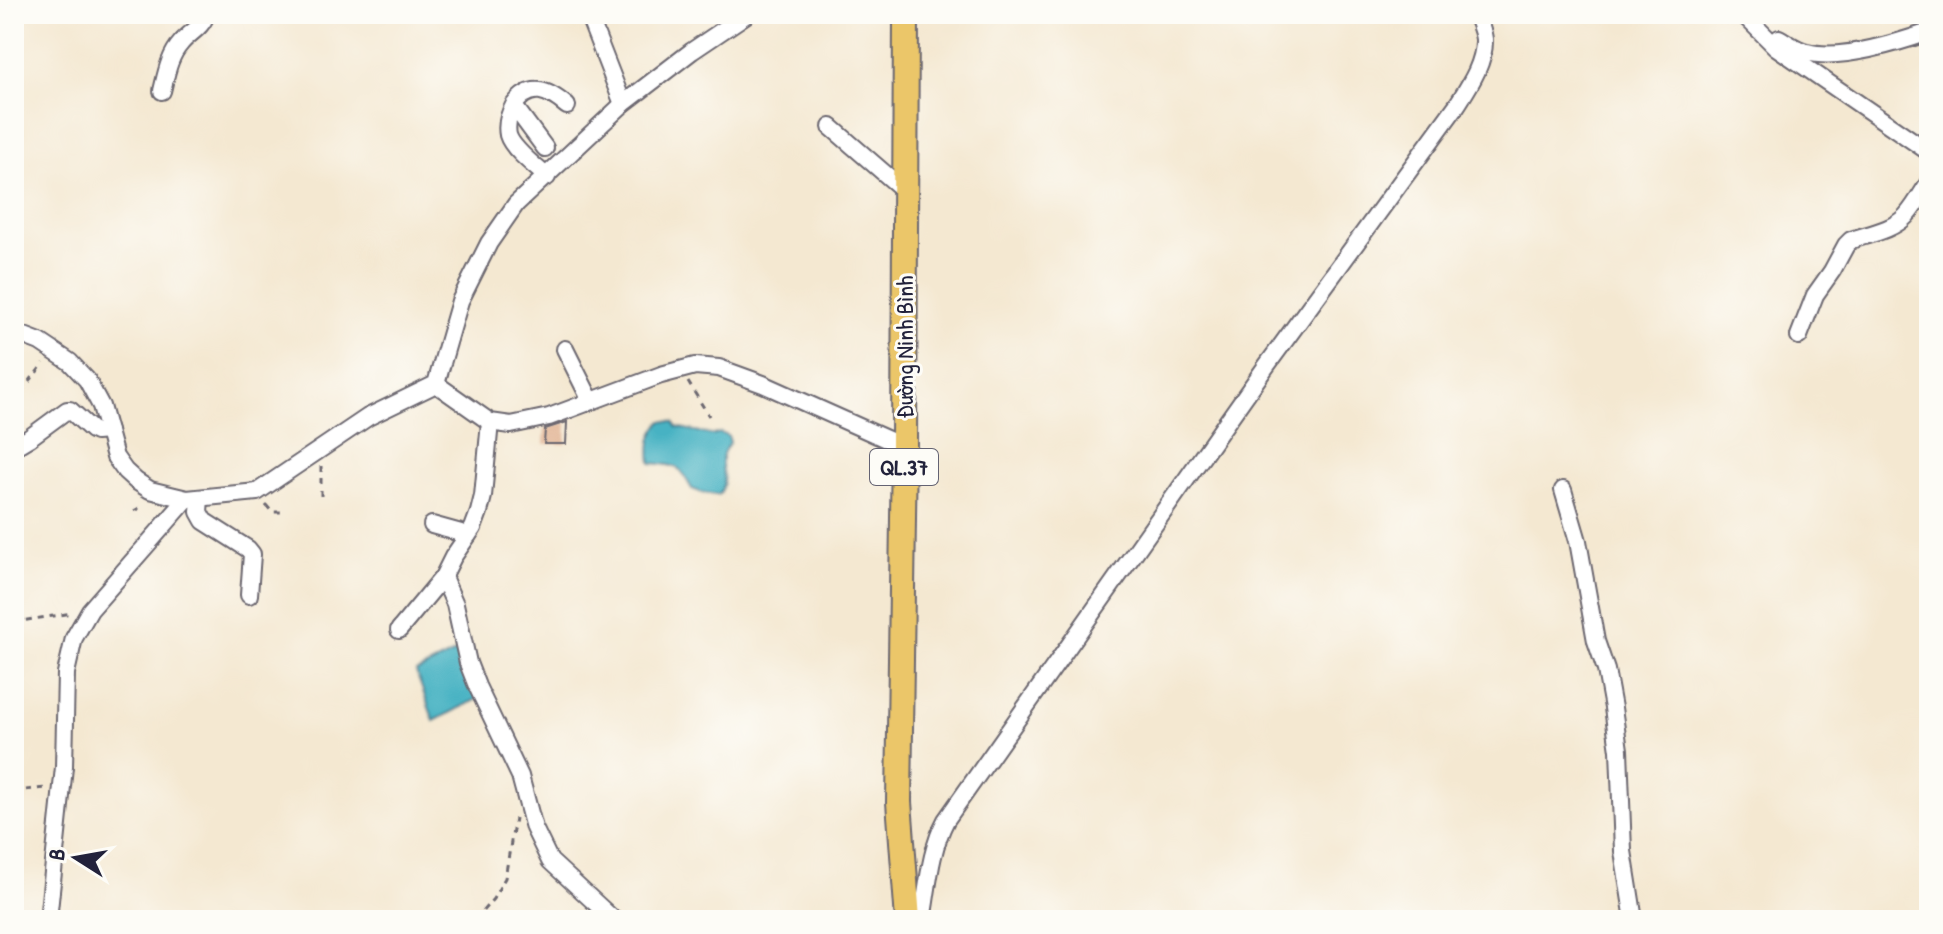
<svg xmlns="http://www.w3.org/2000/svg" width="1943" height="934" font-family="'Patrick Hand',sans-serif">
<rect width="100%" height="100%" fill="#fdfcf7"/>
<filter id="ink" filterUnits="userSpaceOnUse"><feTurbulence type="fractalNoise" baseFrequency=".0125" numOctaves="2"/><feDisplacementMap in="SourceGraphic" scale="16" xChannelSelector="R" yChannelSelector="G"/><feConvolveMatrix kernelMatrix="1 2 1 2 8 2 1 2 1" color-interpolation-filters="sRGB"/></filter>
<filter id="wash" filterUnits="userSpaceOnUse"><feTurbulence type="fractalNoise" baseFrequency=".006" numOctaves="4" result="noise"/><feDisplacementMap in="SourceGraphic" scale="32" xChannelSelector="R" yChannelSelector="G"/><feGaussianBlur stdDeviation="1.8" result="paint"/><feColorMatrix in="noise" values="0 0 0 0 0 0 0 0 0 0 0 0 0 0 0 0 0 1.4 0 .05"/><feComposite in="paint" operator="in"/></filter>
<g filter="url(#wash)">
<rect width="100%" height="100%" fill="#f4e8d1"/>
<g fill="#46b2c3" stroke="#346a7f" stroke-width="2">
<path d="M662,421L674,422L676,427L712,435L720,433L728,436L730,442C727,446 724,450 723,454C718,471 730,478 719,495L703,493L692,489C678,464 680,466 651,463C649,445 650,435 662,421Z"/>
<polygon points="461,650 479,698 434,721 416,672"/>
</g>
<g id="blocks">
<polygon fill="#e1b292" points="567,422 566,444 544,444 545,429"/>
</g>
</g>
<g filter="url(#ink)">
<use href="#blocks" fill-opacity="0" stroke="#6c6770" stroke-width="2"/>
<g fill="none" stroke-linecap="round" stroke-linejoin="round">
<defs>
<g id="minor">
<polyline points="588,14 623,104"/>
<polyline points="1743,14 1776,47 1929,152"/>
<path d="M1779,38C1788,43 1797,50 1807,52C1839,61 1897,43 1929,32"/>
<path d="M162,91C166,75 169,56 181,43C190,32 202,28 206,14"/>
<polyline points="514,106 545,148"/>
<polyline points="831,127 905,191"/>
<path d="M547,177C536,167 512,149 508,135C506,125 509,114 514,105C531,82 548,90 567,106"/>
<polyline points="14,332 40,342 70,362 87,380 101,406 115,457 125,471 136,481 150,490 187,499 257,492 368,417 436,384 460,301 489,243 516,204 623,104 692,51 747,14"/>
<path d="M1799,336L1815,295L1832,271L1846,245L1851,240C1869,234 1893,230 1906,216C1915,206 1922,193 1929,182"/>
<polyline points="565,349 591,401"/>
<polyline points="436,384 490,422 511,425 549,417 661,375 695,366 719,368 763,384 904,447"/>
<polyline points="490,422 483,496 479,512 473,528 453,557 443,577 455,604 468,663 477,686 520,776 534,828 550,861 614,920"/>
<polyline points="14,447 29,438 67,410 70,410 92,430 96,432 108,431"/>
<polyline points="1563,490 1578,541 1596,641 1606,670 1613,708 1619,750 1623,851 1634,920"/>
<polyline points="200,498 199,512 204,521 248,549 252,554 249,595"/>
<polyline points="432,525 468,535"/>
<polyline points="399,630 443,577"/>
<polyline points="48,920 64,767 66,673 74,638 90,610 187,499"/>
<path d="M922,920C928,887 930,850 946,820L1267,365L1457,105C1469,86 1485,63 1484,39C1483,31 1479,22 1476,14"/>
</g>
<polyline id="highway" points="906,14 904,447 899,802 908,920"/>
</defs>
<use href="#minor" stroke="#6c6770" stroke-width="20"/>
<use href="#highway" stroke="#6c6770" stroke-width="28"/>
<g stroke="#6c6770" stroke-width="3" stroke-dasharray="6 6" stroke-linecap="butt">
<polyline points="703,14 707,22"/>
<polyline points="29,382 44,363"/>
<polyline points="688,382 709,416"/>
<polyline points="321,466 321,498"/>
<polyline points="266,505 272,512 284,512"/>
<polyline points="134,511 144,505"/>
<polyline points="14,622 73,613"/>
<polyline points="14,791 46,788"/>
<polyline points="475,920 493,899 505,878 515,818"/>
</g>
<use href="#minor" stroke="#fff" stroke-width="16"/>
<use href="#highway" stroke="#ebc669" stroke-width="24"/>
</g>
</g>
<g text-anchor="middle" stroke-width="6" stroke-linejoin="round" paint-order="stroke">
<rect fill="#fdfcf7" stroke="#646373" stroke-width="2" x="870" y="449" width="68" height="36" rx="6"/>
<g font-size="22" font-weight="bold" fill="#22223b">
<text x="904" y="475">QL.37</text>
</g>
<g font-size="24" fill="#22223b" stroke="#fdfcf7">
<text transform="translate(905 347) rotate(-90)" y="8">Đường Ninh Bình</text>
</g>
</g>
<rect width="1943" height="934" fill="none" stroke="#fdfcf7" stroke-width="48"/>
<g transform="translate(76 858) rotate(281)" stroke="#fdfcf7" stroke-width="6" paint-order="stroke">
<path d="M0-6L14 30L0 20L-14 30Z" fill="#22223b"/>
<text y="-12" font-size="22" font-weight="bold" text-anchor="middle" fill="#22223b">B</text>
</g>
</svg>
